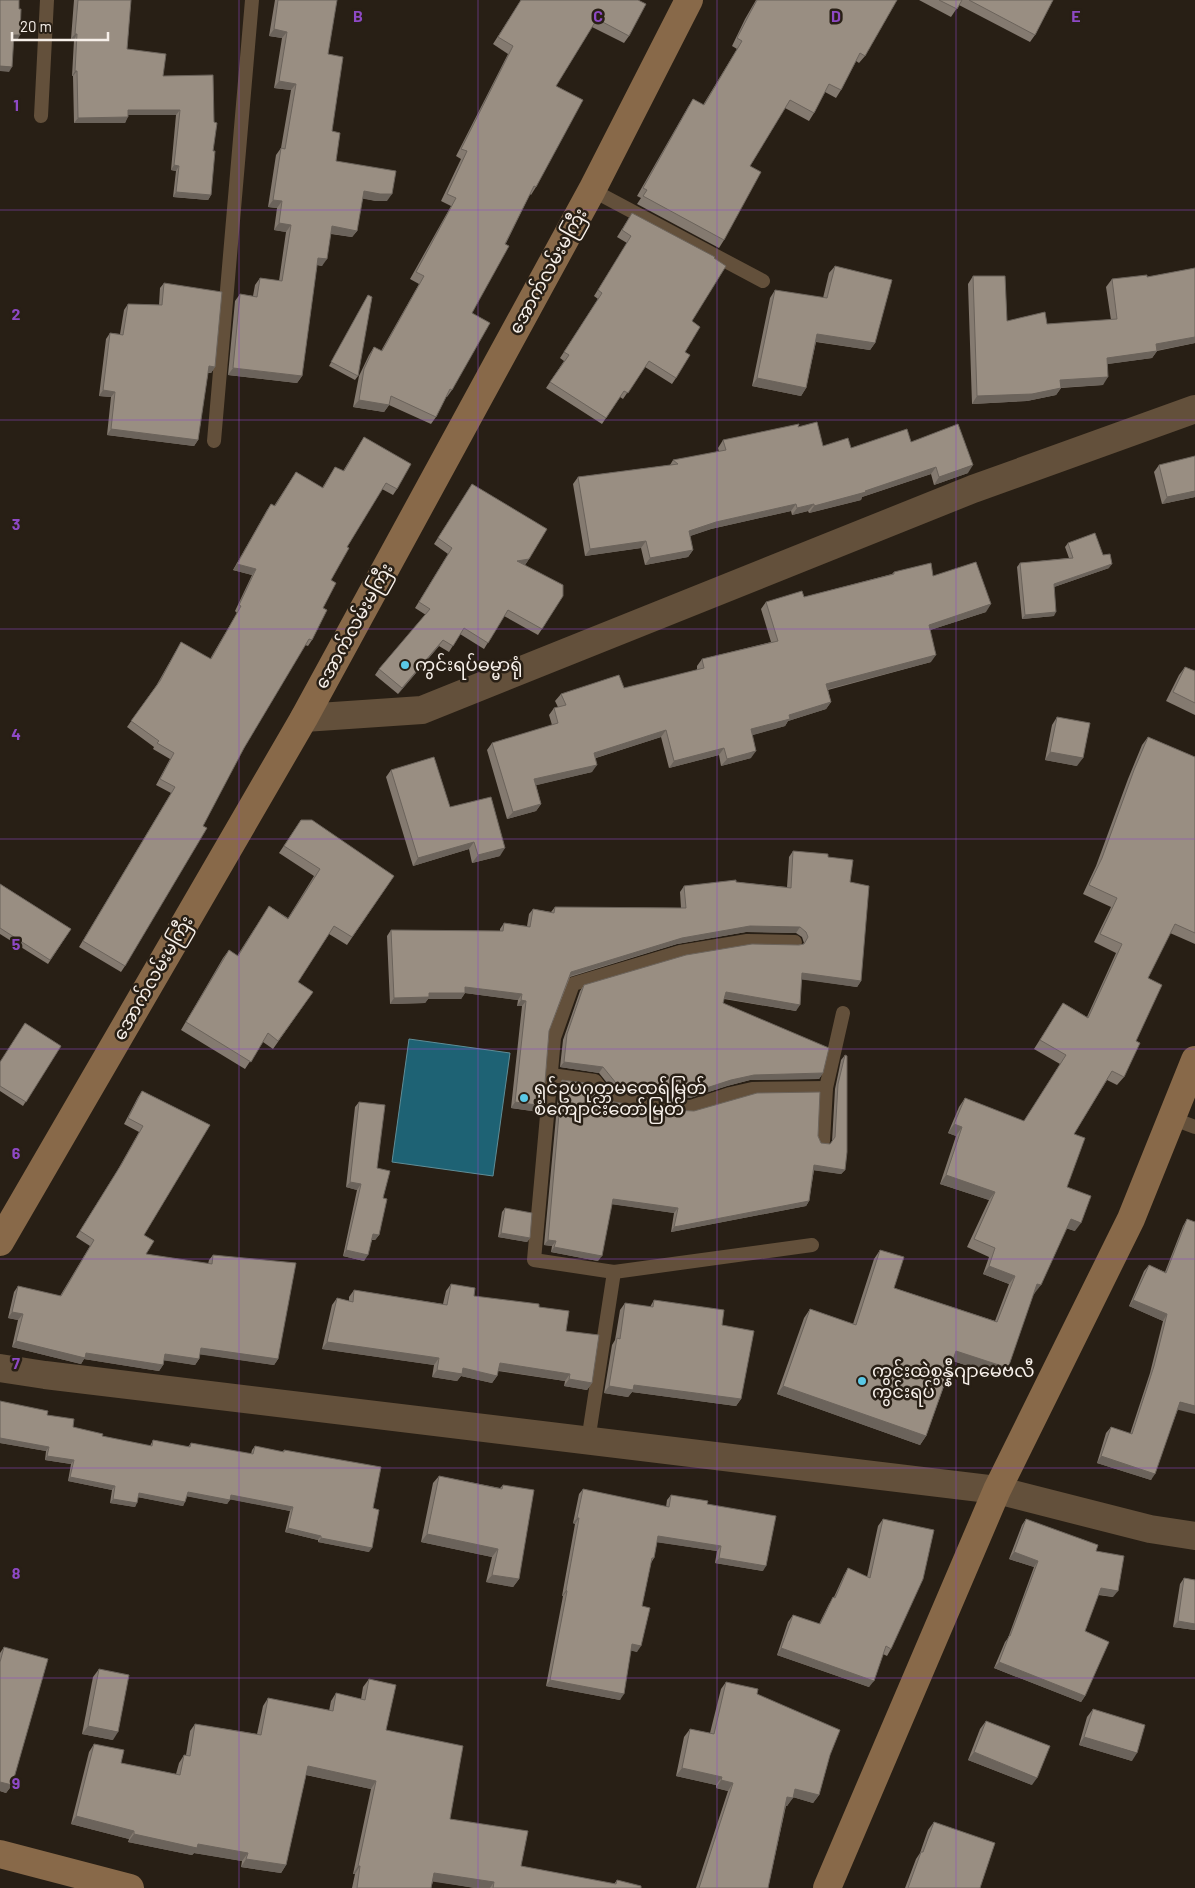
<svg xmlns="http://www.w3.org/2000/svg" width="1195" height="1888" font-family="Barlow,'Noto Sans Myanmar',sans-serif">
<rect width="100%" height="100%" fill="#281f15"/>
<polygon fill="#1e6274" stroke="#5f8d97" points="409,1039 510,1053 493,1176 392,1162"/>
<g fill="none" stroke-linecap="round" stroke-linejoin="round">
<g stroke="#63503b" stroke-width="14">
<polyline points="41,116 47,0"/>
<polyline points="592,190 763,281"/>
<polyline points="214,441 252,0"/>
<polyline points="551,1075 595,1081 607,1097 652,1105 691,1107 730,1094 752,1089 826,1088"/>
<polyline points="1171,1118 1195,1127"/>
<polyline points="823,1141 826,1088 843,1013"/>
<polyline points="614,1272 812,1245"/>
<polyline points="588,1441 614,1272 534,1260 554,1038 573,984 680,952 747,941 795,942"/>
</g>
<g stroke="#63503b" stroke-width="28">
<polyline points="304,718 422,710 973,489 1195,409"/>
<polyline points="0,1368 45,1375 997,1490 1150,1529 1195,1536"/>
</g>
<g stroke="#886949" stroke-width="28">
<polyline points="0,1242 304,718 592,190 689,0"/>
<polyline points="0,1854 130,1888"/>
<polyline points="827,1888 997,1490 1131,1219 1195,1060"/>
</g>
</g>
<g fill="#847a70">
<polygon points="74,0 131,0 127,49 163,76 213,151 211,195 208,200 173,197 176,171 171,170 176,115 128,115 125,123 74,123 73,76 72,76 74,40 71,39"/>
<polygon points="275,0 337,0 328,54 332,131 336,161 387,201 376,201 362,198 357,231 352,237 331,234 322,266 317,265 302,376 297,383 228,375 235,301 240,294 253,296 255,285 260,278 279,281 286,232 274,230 277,208 268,207 276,155 281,148 291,90 274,88 282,38 269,36"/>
<polygon points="521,0 638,0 629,36 624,43 592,27 556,86 536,187 531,195 530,194 472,313 452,390 447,397 446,397 436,417 431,424 389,405 384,412 353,407 359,376 369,355 374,347 381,351 419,284 410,279 451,206 441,201 461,159 456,156 508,54 493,44"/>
<polygon points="756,0 897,0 865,56 859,63 856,61 841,90 836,98 825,92 814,113 809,121 785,108 750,166 724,240 719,248 637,204 641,198 637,196 688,107 693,99 703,105 737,49 732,46 745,19"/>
<polygon points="919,0 1053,0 1035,35 1030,42 959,5 951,17"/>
<polygon points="632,213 692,321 685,352 676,378 672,384 645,367 623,399 620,397 602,424 546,388 564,361 560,358 598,299 594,296 627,243 617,237"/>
<polygon points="835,266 875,343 870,350 816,342 806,388 801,396 752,386 770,298 775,290 823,298 829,273"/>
<polygon points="1195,268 1195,343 1157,351 1152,358 1107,364 1103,385 1061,388 1056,395 1027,401 972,404 968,284 973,276 1007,321 1047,324 1111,320 1106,287 1112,279 1147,277"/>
<polygon points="164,283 215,367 211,373 208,373 198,440 194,446 107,435 111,397 99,396 106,339 110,333 120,334 124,310 128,304 159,305 160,288"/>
<polygon points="368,295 358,376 355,380 329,366"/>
<polygon points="798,427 823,446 851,448 911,442 968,473 934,485 931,474 862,497 861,500 809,513 808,511 792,515 791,511 711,529 690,536 693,550 688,557 645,565 641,548 585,556 573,484 578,477 670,465 673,460 719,452 718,448 723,440"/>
<polygon points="364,437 397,489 393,495 382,489 347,547 331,580 312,640 308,646 305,645 244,748 125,966 121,972 79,947 171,793 156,785 170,759 153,749 154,747 127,727 156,686 181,642 210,659 237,613 235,611 252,575 233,570 267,510 271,504 274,506 296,472 322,488 335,467 343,471"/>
<polygon points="1159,465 1195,497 1162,504 1154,472"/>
<polygon points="472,484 529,559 525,565 542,629 538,635 504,616 484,649 460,634 449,652 439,646 398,694 375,675 379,669 426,615 415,608 448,554 434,544"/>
<polygon points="1068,543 1103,555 1109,568 1054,587 1054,616 1022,619 1017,567 1020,563 1069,558 1065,547"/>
<polygon points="894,572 933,576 986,612 930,630 931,662 828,690 831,702 826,709 788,721 785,726 752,735 751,758 721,766 719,755 669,768 661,737 596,758 592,772 536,785 541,804 536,811 507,819 487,750 492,743 552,725 549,715 554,708 558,707 555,701 561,694 624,688 697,670 697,666 702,659 771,642 761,609 766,602 804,597 892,574"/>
<polygon points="1185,667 1195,671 1195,715 1166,701 1179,675"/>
<polygon points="1057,717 1077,766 1045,760 1052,725"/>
<polygon points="1148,737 1195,757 1195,944 1170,933 1148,978 1136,1041 1124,1077 1117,1085 1107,1080 1074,1134 1067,1187 1075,1231 1066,1228 1034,1294 1033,1294 1008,1368 1002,1377 953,1361 926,1436 920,1445 777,1394 804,1318 810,1309 853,1324 874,1259 880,1250 894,1288 995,1321 1009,1284 983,1274 989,1257 967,1247 989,1200 940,1184 956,1136 948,1133 959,1107 965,1098 1024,1121 1060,1064 1034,1049 1063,1003 1087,1017 1116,953 1094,942 1111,907 1083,894 1096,866 1128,779 1142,745"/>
<polygon points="391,770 450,807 500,856 472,863 469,849 413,866 386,777"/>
<polygon points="301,820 394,876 347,945 329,934 298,982 313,992 273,1049 263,1042 245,1069 181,1030 223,958 229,950 237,956 269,906 288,918 314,876 279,853"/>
<polygon points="793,851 828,857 850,882 861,981 857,987 802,979 796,1011 724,999 723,1003 823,1073 819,1079 750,1080 727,1086 690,1098 653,1096 612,1089 599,1073 560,1067 563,1040 580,991 584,985 803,944 804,943 802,937 796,933 746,932 677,944 570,977 549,1031 543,1108 538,1113 532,1111 511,1108 522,1006 517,1006 518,1000 465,993 461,999 428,999 425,1003 390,1004 387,936 391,930 500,931 500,929 504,923 527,926 529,914 533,909 551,912 555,907 681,908 680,892 684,886 736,882 787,887 789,857"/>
<polygon points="0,884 71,929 48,964 0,934"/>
<polygon points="61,1046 23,1106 0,1091 0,1062"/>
<polygon points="845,1055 845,1170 841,1174 814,1170 809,1201 806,1206 671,1232 674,1213 612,1204 598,1261 551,1252 552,1246 544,1245 559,1085 562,1080 603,1097 609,1101 818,1136 821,1143 830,1144 832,1142 835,1089 841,1060"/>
<polygon points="142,1091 210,1125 144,1235 146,1254 208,1264 209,1260 213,1255 278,1359 274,1365 200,1354 199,1359 195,1365 164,1360 163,1365 159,1371 84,1359 81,1364 12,1347 18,1320 8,1318 14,1292 18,1286 60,1296 90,1246 76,1237 117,1171 139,1132 124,1124 138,1097"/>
<polygon points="359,1102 377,1168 383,1198 379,1235 375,1240 372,1240 364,1261 343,1256 357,1190 346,1187 355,1107"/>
<polygon points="505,1208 530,1238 527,1242 498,1237 502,1212"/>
<polygon points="1187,1219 1178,1409 1151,1480 1097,1463 1106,1433 1111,1427 1130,1434 1150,1373 1163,1321 1129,1306 1144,1271 1149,1265 1165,1272 1183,1226"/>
<polygon points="451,1284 474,1296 539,1307 566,1331 592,1383 587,1390 564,1386 565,1381 498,1371 497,1376 492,1383 461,1376 457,1381 432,1377 434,1365 322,1349 332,1305 337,1298 349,1301 349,1297 354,1290 443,1304 446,1291"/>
<polygon points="654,1300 722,1325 741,1399 736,1406 632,1392 628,1397 604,1393 612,1345 615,1340 620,1310 625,1303 650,1307"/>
<polygon points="0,1401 47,1415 73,1427 102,1436 150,1446 153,1440 188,1447 191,1443 251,1454 252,1450 255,1446 282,1452 284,1450 373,1508 369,1552 318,1542 318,1540 285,1532 290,1511 230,1499 227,1504 187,1496 183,1506 138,1497 135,1507 110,1503 112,1490 68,1481 71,1464 45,1460 46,1451 0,1443"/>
<polygon points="439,1476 500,1488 503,1485 519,1579 513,1587 486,1582 492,1557 421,1542 433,1483"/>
<polygon points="583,1489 666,1507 667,1500 671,1495 707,1504 763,1571 715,1563 717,1551 657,1542 654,1558 651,1563 642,1606 637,1652 631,1650 620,1700 546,1686 563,1596 562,1596 575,1524 573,1523 579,1494"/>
<polygon points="883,1519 891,1649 887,1656 883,1654 869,1687 777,1655 788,1622 793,1615 819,1624 829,1604 834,1597 844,1575 848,1568 867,1577 878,1526"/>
<polygon points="1026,1519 1096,1551 1113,1597 1098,1595 1085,1631 1085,1696 1081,1702 994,1668 1005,1642 1008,1638 1034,1567 1009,1559 1022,1525"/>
<polygon points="1184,1578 1195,1580 1195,1630 1173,1627 1180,1584"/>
<polygon points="4,1647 12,1785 6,1793 0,1791 0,1653"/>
<polygon points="99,1669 113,1740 82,1734 93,1677"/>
<polygon points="369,1679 386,1730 450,1819 521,1866 614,1884 617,1880 641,1888 475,1888 433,1881 431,1888 352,1888 355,1874 353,1874 371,1789 306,1775 286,1865 281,1873 241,1867 242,1861 194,1853 192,1855 128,1842 129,1839 71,1824 89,1752 94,1744 121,1763 176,1774 179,1763 184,1755 186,1755 190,1731 195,1724 257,1734 263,1706 268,1698 329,1711 331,1701 336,1693 361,1699 363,1687"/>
<polygon points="726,1682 757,1694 830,1755 819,1795 813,1803 793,1797 787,1806 786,1806 768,1888 696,1888 728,1791 716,1788 716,1785 676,1776 684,1737 690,1729 710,1733 721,1689"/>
<polygon points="1093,1709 1132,1761 1079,1745 1087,1717"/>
<polygon points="986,1721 1032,1785 968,1760 980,1729"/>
<polygon points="934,1822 980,1888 905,1888 916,1859 920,1853 928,1830"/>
</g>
<g fill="#6b635b">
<polygon points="274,29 287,32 282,38 269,36"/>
<polygon points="75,34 77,34 74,40 71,39"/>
<polygon points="14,35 20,35 17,41 11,41"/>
<polygon points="0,66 12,67 9,72 0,71"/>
<polygon points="75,71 77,71 73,76 72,76"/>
<polygon points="279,81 296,84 291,90 274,88"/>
<polygon points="128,110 180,110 176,115 125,115"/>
<polygon points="128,117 125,123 74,123 78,118"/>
<polygon points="174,165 179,166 176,171 171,170"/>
<polygon points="364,191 392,194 387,201 376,201 359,198"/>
<polygon points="176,192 211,195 208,200 173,197"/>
<polygon points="273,200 282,201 277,208 268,207"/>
<polygon points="279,223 291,225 286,232 274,230"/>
<polygon points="332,226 357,231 352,237 327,233"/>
<polygon points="318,258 327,259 322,266 313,264"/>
<polygon points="817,334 875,343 870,350 812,341"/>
<polygon points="1195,337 1195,343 1154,351 1157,351 1152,358 1101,365 1107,358 1156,344"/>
<polygon points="209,366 215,367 211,373 205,372"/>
<polygon points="233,368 302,376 297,383 228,375"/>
<polygon points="1108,377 1103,385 1054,388 1060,380"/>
<polygon points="757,378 806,388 801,396 752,386"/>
<polygon points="1061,388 1056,395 1027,401 972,404 977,396"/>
<polygon points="103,390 115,392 111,397 99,396"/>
<polygon points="359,400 389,405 384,412 353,407"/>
<polygon points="111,429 198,440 194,446 107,435"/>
<polygon points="973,465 968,473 934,485 939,477"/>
<polygon points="936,467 931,474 862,497 861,500 809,513 814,506 865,491"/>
<polygon points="1195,491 1195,497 1162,504 1167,497"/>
<polygon points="796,504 791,511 711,529 684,538 689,531 716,522"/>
<polygon points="814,504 808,511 792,515 797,508"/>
<polygon points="646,541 641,548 585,556 590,549"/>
<polygon points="693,550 688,557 645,565 650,558"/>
<polygon points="529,559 525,565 517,561"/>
<polygon points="237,564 256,569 252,575 233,570"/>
<polygon points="1112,564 1109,568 1051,588 1054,584"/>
<polygon points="991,604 986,612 924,632 929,625"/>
<polygon points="1056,612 1054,616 1022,619 1025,615"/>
<polygon points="443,640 439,646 398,694 402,688"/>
<polygon points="936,655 931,662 821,691 826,684"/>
<polygon points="831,702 826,709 788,721 785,726 746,737 751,729 789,715"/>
<polygon points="666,730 661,737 589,760 594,753"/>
<polygon points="724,748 719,755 669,768 674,761"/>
<polygon points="756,751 751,758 721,766 727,759"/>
<polygon points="1050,752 1083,758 1077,766 1045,760"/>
<polygon points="597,765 592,772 529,787 534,779"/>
<polygon points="541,804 536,811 507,819 513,812"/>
<polygon points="474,842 469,849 413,866 418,858"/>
<polygon points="505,848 500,856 472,863 478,855"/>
<polygon points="750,926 800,927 796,933 746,932 677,944 567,977 571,972 682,938"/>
<polygon points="802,973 861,981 857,987 798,979"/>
<polygon points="465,987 522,994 518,1000 465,993 461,999 428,999 425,1003 390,1004 394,998"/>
<polygon points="726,992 800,1005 796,1011 722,998"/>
<polygon points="521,1000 526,1001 522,1006 517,1006"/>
<polygon points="564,1062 603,1067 599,1073 560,1067"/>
<polygon points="823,1073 819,1079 750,1080 727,1086 690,1098 653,1096 612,1089 616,1083 731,1080 754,1075"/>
<polygon points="515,1102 537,1105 532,1111 511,1108"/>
<polygon points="954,1124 962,1127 956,1136 948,1133"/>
<polygon points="814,1165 845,1170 841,1174 811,1170"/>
<polygon points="946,1175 995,1192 989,1200 940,1184"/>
<polygon points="350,1182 361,1184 357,1190 346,1187"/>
<polygon points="613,1199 678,1208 674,1213 610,1204"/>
<polygon points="809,1201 806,1206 671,1232 674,1227"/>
<polygon points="1071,1219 1081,1223 1075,1231 1065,1228"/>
<polygon points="501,1233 530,1238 527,1242 498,1237"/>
<polygon points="373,1234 379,1235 375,1240 369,1239"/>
<polygon points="548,1240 556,1241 552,1246 544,1245"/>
<polygon points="554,1247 602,1256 598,1261 551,1252"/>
<polygon points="346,1250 368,1255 364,1261 343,1256"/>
<polygon points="989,1266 1015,1276 1009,1284 983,1274"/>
<polygon points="1037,1284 1041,1285 1034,1294 1031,1293"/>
<polygon points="1133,1300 1167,1314 1163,1321 1129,1306"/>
<polygon points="12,1312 23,1314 18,1320 8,1318"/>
<polygon points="16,1341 86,1353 163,1365 159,1371 84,1359 81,1364 12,1347"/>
<polygon points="327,1342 439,1358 434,1365 322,1349"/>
<polygon points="201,1348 278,1359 274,1365 197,1354"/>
<polygon points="956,1351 1008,1368 1002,1377 950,1360"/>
<polygon points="165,1354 199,1359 195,1365 161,1360"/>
<polygon points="500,1363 570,1374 565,1381 495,1370"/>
<polygon points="463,1368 497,1376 492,1383 461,1376 457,1381 432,1377 437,1370"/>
<polygon points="569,1379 592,1383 587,1390 564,1386"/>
<polygon points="634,1385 741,1399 736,1406 632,1392 628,1397 604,1393 609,1386"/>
<polygon points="783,1386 926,1436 920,1445 777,1394"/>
<polygon points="1180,1402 1195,1406 1195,1414 1175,1409"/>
<polygon points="0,1438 49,1447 46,1451 0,1443"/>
<polygon points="47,1456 74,1460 71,1464 45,1460"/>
<polygon points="1101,1456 1155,1474 1151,1480 1097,1463"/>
<polygon points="70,1477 115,1486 112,1490 68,1481"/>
<polygon points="188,1492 230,1500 227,1504 185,1496"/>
<polygon points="139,1493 185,1502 183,1506 137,1497"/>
<polygon points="231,1495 293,1507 290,1511 228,1499"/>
<polygon points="113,1499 137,1503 135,1507 110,1503"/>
<polygon points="577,1518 579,1518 575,1524 573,1523"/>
<polygon points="288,1528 321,1536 318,1540 285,1532"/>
<polygon points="427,1534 498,1549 492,1557 421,1542"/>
<polygon points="658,1536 721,1546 717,1551 655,1542"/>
<polygon points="321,1538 372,1548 369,1552 318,1542"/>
<polygon points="1014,1552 1038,1561 1034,1567 1009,1559"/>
<polygon points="719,1558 766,1566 763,1571 715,1563"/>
<polygon points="492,1575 519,1579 513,1587 486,1582"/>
<polygon points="1101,1588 1118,1591 1113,1597 1096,1594"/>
<polygon points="566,1590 567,1591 563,1596 562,1596"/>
<polygon points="1178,1621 1195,1624 1195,1630 1173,1627"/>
<polygon points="632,1644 641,1646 637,1652 628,1650"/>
<polygon points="781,1648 874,1681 869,1687 777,1655"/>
<polygon points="999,1662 1085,1696 1081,1702 994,1668"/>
<polygon points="550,1680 624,1694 620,1700 546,1686"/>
<polygon points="88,1726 118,1732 113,1740 82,1734"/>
<polygon points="1084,1737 1137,1753 1132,1761 1079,1745"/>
<polygon points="974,1752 1037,1778 1032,1785 968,1760"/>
<polygon points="308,1766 376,1781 371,1789 302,1774"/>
<polygon points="682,1768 722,1777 716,1785 676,1776"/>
<polygon points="721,1780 733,1783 728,1791 716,1788"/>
<polygon points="0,1782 12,1785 6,1793 0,1791"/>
<polygon points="795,1789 819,1795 813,1803 789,1796"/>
<polygon points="787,1797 793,1798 787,1806 782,1805"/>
<polygon points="76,1816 134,1831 129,1839 71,1824"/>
<polygon points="134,1834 198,1844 248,1853 242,1861 194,1853 192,1855 128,1842"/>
<polygon points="246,1859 286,1865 281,1873 241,1867"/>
<polygon points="358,1866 360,1866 355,1874 353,1874"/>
<polygon points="434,1873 494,1882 490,1888 475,1888 429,1881"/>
</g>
<g fill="#998e82" stroke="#6b635b">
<polygon points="0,0 19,0 19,9 21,9 20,35 14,35 12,67 0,66"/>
<polygon points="78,0 131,0 127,49 166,54 163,76 213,75 214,122 217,123 213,151 215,151 211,195 176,192 179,166 174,165 180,110 128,110 128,117 78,118 77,71 75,71 77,34 75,34"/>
<polygon points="278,0 337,0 328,54 343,57 332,131 340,133 336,161 396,171 392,194 380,194 364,191 357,231 332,226 327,259 318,258 302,376 233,368 240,294 257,297 260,278 282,281 291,225 279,223 282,201 273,200 281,148 285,149 296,84 279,81 287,32 274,29"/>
<polygon points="521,0 638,0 646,4 629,36 597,19 556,86 583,100 536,187 534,186 505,244 509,246 472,313 490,323 452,390 450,389 436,417 391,396 389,405 359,400 364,369 374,347 382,351 424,276 416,272 456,198 447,194 467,151 461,149 513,46 498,37"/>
<polygon points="757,0 897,0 865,56 860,53 841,90 829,84 814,113 790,100 750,166 761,172 724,240 643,196 647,190 643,188 693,99 704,105 742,41 737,38 751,11"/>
<polygon points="939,0 962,0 957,9"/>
<polygon points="969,0 1053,0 1035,35"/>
<polygon points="632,213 715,257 714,258 726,266 692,321 700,327 685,352 690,355 676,378 649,361 628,393 624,391 606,418 550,382 569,355 564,352 602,293 598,290 631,236 622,230"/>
<polygon points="835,266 892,280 875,343 817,334 806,388 757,378 775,290 827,298"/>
<polygon points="1195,268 1195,337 1156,344 1157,351 1107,358 1108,377 1060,380 1061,388 1032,394 977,396 973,276 1005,276 1007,321 1045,312 1047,324 1117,319 1112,279 1147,275 1147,277"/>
<polygon points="164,283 222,292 215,367 209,366 198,440 111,429 115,392 103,390 110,333 123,335 128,304 162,305"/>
<polygon points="368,295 372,297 358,376 331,362"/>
<polygon points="817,422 823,446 848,438 851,448 907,429 911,442 958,424 973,465 939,477 936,467 865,491 866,492 814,506 814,504 797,508 796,504 716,522 689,531 693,550 650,558 646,541 590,549 578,477 678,464 673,460 726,450 723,440 799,424 798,427"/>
<polygon points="364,437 411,464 397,489 386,483 347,547 349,548 331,580 336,583 323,608 327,610 312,640 309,639 244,748 203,826 207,828 125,966 83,941 175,787 160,779 174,753 157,743 159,741 131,721 160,681 181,642 211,659 241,606 239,605 256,569 237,564 271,504 275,506 296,472 323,488 335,467 344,471"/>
<polygon points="1195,456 1195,491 1167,497 1159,465"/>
<polygon points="472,484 547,529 529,559 517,561 563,585 563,596 542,629 508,610 488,643 464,628 453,646 443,640 402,688 379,669 430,609 419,602 452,548 438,538"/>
<polygon points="1095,533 1103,555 1110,554 1112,564 1054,584 1056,612 1025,615 1020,563 1073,558 1068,543"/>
<polygon points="976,562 991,604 929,625 936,655 826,684 831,702 789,715 790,719 751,729 756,751 727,759 724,748 674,761 666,730 594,753 597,765 534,779 541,804 513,812 492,743 558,723 554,708 566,705 561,694 619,675 624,688 704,668 702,659 778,641 766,602 802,591 804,597 894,574 894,572 931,563 933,576"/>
<polygon points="1185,667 1195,671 1195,703 1173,692"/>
<polygon points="1057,717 1090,723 1083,758 1050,752"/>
<polygon points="1148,737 1195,757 1195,933 1175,924 1148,978 1162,985 1136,1041 1140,1043 1124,1077 1112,1071 1074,1134 1085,1138 1067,1187 1091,1196 1081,1223 1071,1219 1041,1285 1037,1284 1008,1368 956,1351 926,1436 783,1386 810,1309 856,1325 880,1250 904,1257 894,1288 997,1322 1015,1276 989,1266 995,1248 974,1239 995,1192 946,1175 962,1127 954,1124 965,1098 1024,1121 1066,1055 1040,1040 1063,1003 1088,1018 1122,944 1100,934 1117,898 1089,885 1102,858 1134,770"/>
<polygon points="434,757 450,807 491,797 505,848 478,855 474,842 418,858 391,770"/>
<polygon points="301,820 312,820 394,876 352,937 334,926 298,982 313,992 278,1041 268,1033 251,1062 186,1022 229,950 238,956 269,906 288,919 320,869 284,846"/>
<polygon points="793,851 828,854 828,857 853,860 850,882 869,886 861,981 802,973 800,1005 726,992 723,1003 829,1048 823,1073 754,1075 731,1080 694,1092 657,1090 616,1083 603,1067 564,1062 567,1034 584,985 686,955 752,944 799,945 804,944 808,937 806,932 800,927 750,926 682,938 571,972 549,1031 543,1108 537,1105 515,1102 526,1001 521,1000 522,994 465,987 465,993 429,993 429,997 394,998 391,930 503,931 504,923 530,927 533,909 554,913 555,907 686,908 684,886 736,880 736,882 791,888"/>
<polygon points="0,884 71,929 50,960 0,928"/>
<polygon points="25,1023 61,1046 26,1102 0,1086 0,1062"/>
<polygon points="845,1055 847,1056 847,1152 845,1170 814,1165 809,1201 674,1227 678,1208 613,1199 602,1256 554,1247 556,1241 548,1240 562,1080 594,1084 603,1097 609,1101 654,1109 694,1111 757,1093 820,1092 818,1136 821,1143 830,1144 835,1137 838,1084"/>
<polygon points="142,1091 210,1125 144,1235 154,1241 146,1254 212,1264 213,1255 296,1263 278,1359 201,1348 199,1359 165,1354 163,1365 86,1353 85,1358 16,1341 23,1314 12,1312 18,1286 61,1296 94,1240 80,1231 121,1165 143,1126 128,1118"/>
<polygon points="359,1102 385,1105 377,1168 390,1171 383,1198 387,1199 379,1235 373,1234 368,1255 346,1250 361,1184 350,1182"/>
<polygon points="505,1208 532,1213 530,1238 501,1233"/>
<polygon points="1187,1219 1195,1222 1195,1406 1180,1402 1155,1474 1101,1456 1111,1427 1132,1434 1154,1366 1167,1314 1133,1300 1149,1265 1166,1273"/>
<polygon points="451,1284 475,1288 474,1296 539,1304 539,1307 569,1311 566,1331 599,1335 592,1383 569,1379 570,1374 500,1363 497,1376 463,1368 462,1374 437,1370 439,1358 327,1342 337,1298 353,1302 354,1290 447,1305"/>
<polygon points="654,1300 724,1310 722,1325 754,1331 741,1399 634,1385 633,1390 609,1386 617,1338 620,1339 625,1303 653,1307"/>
<polygon points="0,1401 48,1411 47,1415 74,1419 73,1427 103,1434 102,1436 152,1446 153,1440 190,1447 191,1443 253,1454 255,1446 284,1452 284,1450 381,1467 373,1508 379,1510 372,1548 321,1538 321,1536 288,1528 293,1507 231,1495 230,1500 188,1492 185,1502 139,1493 137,1503 113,1499 115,1486 70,1477 74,1460 47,1456 49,1447 0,1438"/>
<polygon points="439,1476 502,1489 503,1485 534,1490 519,1579 492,1575 498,1549 427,1534"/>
<polygon points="583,1489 669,1507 671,1495 708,1501 707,1504 776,1516 766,1566 719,1558 721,1546 658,1536 654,1558 652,1558 642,1606 650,1608 641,1646 632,1644 624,1694 550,1680 567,1591 566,1590 579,1518 577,1518"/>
<polygon points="883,1519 934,1530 923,1579 891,1649 886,1646 874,1681 781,1648 793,1615 820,1624 833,1597 835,1598 848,1568 870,1578"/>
<polygon points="1026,1519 1098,1545 1096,1551 1124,1556 1118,1591 1101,1588 1085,1631 1109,1642 1085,1696 999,1662 1009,1636 1010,1636 1038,1561 1014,1552"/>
<polygon points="1184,1578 1195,1580 1195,1624 1178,1621"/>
<polygon points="4,1647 48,1659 12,1785 0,1782 0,1662"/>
<polygon points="99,1669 129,1675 118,1732 88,1726"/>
<polygon points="369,1679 396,1685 386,1730 463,1746 450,1819 528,1831 521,1866 616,1884 617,1880 641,1886 641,1888 493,1888 494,1882 434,1873 431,1888 357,1888 360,1866 358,1866 376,1781 308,1766 286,1865 246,1859 248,1853 198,1844 197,1848 134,1834 134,1831 76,1816 94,1744 124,1750 121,1763 180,1775 184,1755 190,1756 195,1724 261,1735 268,1698 333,1711 336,1693 365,1700"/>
<polygon points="726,1682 758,1689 757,1694 840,1730 830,1755 819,1795 795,1789 793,1798 787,1797 768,1888 699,1888 733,1783 721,1780 722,1777 682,1768 690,1729 714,1734"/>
<polygon points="1093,1709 1145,1725 1137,1753 1084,1737"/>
<polygon points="986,1721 1050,1746 1037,1778 974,1752"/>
<polygon points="934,1822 995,1843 980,1888 908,1888 921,1852 923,1852"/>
</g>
<path fill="none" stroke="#8e49c5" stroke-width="1" stroke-opacity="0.55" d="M239,0V1888M478,0V1888M717,0V1888M956,0V1888M0,210H1195M0,420H1195M0,629H1195M0,839H1195M0,1049H1195M0,1259H1195M0,1468H1195M0,1678H1195"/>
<g fill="#5ac8e6" stroke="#281f15" stroke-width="2">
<circle cx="405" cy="665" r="5"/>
<circle cx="524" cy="1098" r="5"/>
<circle cx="862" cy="1381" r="5"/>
</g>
<g text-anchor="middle" stroke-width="5" stroke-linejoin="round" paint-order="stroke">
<g font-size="18" fill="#f7f0ea" stroke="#281f15">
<text transform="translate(548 271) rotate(-61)" y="6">အောက်လမ်းမကြီး</text>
<text transform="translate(354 626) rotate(-61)" y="6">အောက်လမ်းမကြီး</text>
<text transform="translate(153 978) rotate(-60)" y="6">အောက်လမ်းမကြီး</text>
</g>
<g font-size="18" fill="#f7f0ea" stroke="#281f15" text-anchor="start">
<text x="415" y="671">ကွင်းရပ်ဓမ္မာရုံ</text>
<text x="534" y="1094">ရှင်ဥပဂုတ္တမထေရ်မြတ်<tspan x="534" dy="21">စံကျောင်းတော်မြတ်</tspan></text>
<text x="872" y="1377">ကွင်းထဲစွန္နီဂျာမေဗလီ<tspan x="872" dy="21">ကွင်းရပ်</tspan></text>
</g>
</g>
<g font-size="16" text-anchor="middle" font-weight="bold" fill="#8e49c5" stroke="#281f15" stroke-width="5" stroke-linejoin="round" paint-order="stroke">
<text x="358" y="22">B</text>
<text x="598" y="22">C</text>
<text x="836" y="22">D</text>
<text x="1076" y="22">E</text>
<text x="16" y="111">1</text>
<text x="16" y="320">2</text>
<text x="16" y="530">3</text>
<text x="16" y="740">4</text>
<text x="16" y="950">5</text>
<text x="16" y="1159">6</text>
<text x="16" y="1369">7</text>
<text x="16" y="1579">8</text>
<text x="16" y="1789">9</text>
</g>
<path d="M12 32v8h96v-8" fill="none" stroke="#f7f0ea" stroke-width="2.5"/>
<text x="20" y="32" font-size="15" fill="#f7f0ea" stroke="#281f15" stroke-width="4" paint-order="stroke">20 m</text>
</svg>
